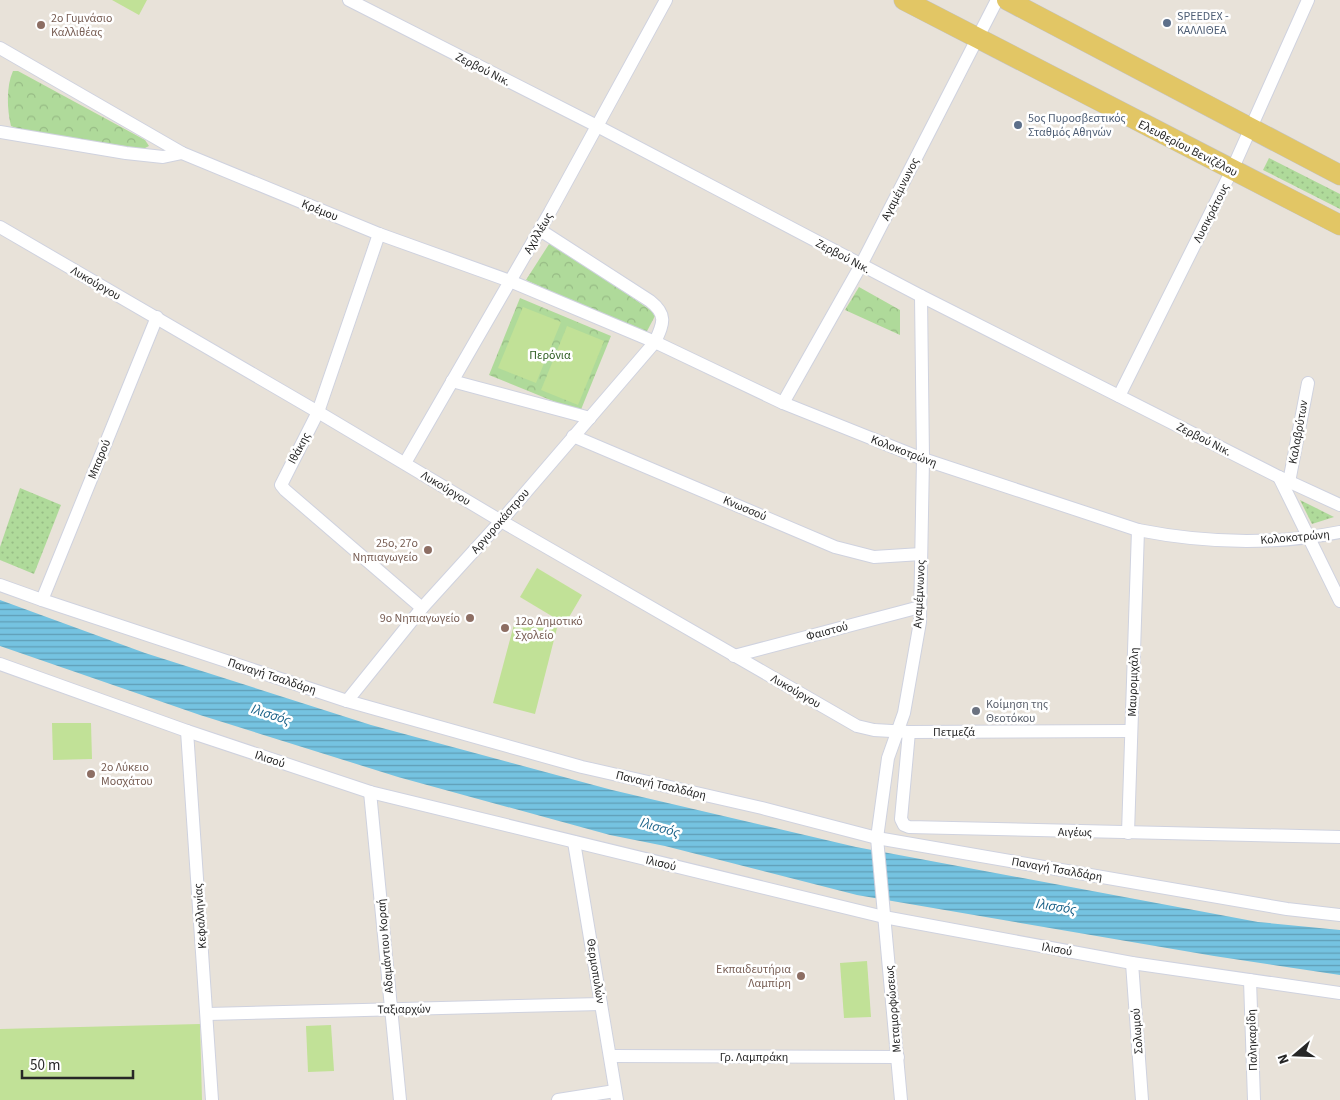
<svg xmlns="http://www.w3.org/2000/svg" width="1340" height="1100" font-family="'Source Sans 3',sans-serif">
<defs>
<pattern id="grass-dots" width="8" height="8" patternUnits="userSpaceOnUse" patternTransform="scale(1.25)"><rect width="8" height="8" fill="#afda9a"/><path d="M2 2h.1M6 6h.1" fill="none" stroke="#97bb85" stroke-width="1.8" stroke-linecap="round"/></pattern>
<pattern id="park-crowns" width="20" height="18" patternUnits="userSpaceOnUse" patternTransform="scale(1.25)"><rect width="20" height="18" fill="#afda9a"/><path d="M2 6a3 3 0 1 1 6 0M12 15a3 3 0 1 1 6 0" fill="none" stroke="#97bb85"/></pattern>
<pattern id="water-rules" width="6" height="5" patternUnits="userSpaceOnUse" patternTransform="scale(1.25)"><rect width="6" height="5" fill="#75c3e1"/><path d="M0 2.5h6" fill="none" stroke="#609eb6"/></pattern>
</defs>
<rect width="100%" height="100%" fill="#e8e2d9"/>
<g fill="url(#grass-dots)">
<polygon points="1269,158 1340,194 1340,209 1263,170"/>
<polygon points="20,488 61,505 34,574 0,560 0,547"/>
<polygon points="1300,500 1334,517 1312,524"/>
</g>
<g fill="url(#park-crowns)">
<path d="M13,71H18L145,140L149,146L143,149L19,129L11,126C7,110 6,86 13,71Z"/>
<polygon points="551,241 656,314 645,335 526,280"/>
<polygon points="859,287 900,310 900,335 845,310"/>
<polygon points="520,298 611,336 580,412 489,375"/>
</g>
<g fill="#c1e197">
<polygon points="112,0 147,0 139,15"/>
<polygon points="523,307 561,322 536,383 498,368"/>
<polygon points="567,326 604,341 578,405 541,390"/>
<polygon points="537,568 582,595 565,624 520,597"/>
<polygon points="516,617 557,628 535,714 493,703"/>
<polygon points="52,723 91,723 92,759 53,760"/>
<polygon points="867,961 871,1017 844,1018 840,963"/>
<polygon points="200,1024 202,1100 0,1100 0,1029"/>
<polygon points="331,1025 334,1071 308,1072 306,1026"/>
</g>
<polygon fill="url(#water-rules)" points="0,600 145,653 371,725 612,790 856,847 1258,922 1340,930 1340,975 1214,956 857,895 665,846 610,835 398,777 200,715 0,646"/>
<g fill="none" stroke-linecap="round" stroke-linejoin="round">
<defs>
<g id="street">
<polyline points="349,0 597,126 921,296 1279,477 1340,505"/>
<path d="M0,48L182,153L379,234L510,281L655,342L783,403L923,459L1138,530C1204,543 1274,545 1340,532"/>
<polyline points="0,132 126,153 163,157 182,153"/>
<polyline points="0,227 318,412 501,521 857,726 874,730 909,732 1131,731"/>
<polyline points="379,234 318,412 281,485 285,490 422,608"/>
<polyline points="452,381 590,418"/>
<polyline points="1119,396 1232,170 1308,0"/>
<polyline points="783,403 861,265 997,0"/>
<polyline points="573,436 835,547 874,557 921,554"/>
<polyline points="405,463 550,212 666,0"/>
<polyline points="1279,477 1340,601"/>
<polyline points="1289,482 1308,383"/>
<polyline points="0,585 42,600 347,701 582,767 762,808 877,838 1287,909 1340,915"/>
<polyline points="42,600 157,317"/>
<polyline points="734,656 920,607"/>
<polyline points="0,664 187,731 370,792 884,917 1132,963 1340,993"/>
<path d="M347,701L422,608L501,521L655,342C663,324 668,315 650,301L540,230"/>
<polyline points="187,731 212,1100"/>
<polyline points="909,732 901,819 904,825 909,827 1340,837"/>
<polyline points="370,792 400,1100"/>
<polyline points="1128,833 1138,530"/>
<polyline points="574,842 617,1100"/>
<polyline points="1132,963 1142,1100"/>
<polyline points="1250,980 1254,1100"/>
<polyline points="208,1014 601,1004"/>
<polyline points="610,1056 898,1057"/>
<polyline points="558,1100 615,1091"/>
<polyline points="901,1100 877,838 888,758 904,713 920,622 923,459 921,296"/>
</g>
<g id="primary">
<polyline points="904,0 1340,225"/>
<polyline points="1007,0 1340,175"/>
</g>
</defs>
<use href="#street" stroke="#cfd2df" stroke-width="14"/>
<use href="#primary" stroke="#c3c3c3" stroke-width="21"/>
<use href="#street" stroke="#fff" stroke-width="12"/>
<use href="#primary" stroke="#e2c665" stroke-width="20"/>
</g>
<g fill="#5c6f8a" stroke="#fff" stroke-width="2">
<circle cx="1167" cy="23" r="5"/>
<circle cx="1018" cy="125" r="5"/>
</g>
<g fill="#8d6e63" stroke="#fff" stroke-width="2">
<circle cx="41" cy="25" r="5"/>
<circle cx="428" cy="550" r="5"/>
<circle cx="470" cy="618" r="5"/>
<circle cx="505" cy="628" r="5"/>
<circle cx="91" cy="774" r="5"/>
<circle cx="801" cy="976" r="5"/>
</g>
<circle fill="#6b7280" stroke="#fff" stroke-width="2" cx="976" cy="711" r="5"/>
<g text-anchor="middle" stroke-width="5" stroke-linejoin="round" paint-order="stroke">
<g font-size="12" fill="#4e5e75" stroke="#fff" text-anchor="start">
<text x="1177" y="20">SPEEDEX -<tspan x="1177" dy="14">ΚΑΛΛΙΘΕΑ</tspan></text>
<text x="1028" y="122">5ος Πυροσβεστικός<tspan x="1028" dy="14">Σταθμός Αθηνών</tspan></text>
</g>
<g font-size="12" fill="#785e54" stroke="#fff" text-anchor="start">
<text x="51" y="22">2ο Γυμνάσιο<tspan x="51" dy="14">Καλλιθέας</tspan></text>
<text x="418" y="547" text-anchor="end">25ο, 27ο<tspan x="418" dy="14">Νηπιαγωγείο</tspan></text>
<text x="460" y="622" text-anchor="end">9ο Νηπιαγωγείο</text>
<text x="515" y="625">12ο Δημοτικό<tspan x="515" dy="14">Σχολείο</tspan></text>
<text x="101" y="771">2ο Λύκειο<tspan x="101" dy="14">Μοσχάτου</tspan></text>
<text x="791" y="973" text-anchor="end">Εκπαιδευτήρια<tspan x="791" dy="14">Λαμπίρη</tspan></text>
</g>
<g font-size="12" fill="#272727" stroke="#fff">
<text transform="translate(483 69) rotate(27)" y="4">Ζερβού Νικ.</text>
<text transform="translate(1188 148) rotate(27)" y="4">Ελευθερίου Βενιζέλου</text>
<text transform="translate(900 189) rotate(-63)" y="4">Αγαμέμνωνος</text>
<text transform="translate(320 210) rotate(22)" y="4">Κρέμου</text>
<text transform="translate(1211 213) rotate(-63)" y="4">Λυσικράτους</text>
<text transform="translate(538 233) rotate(-60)" y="4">Αχιλλέως</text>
<text transform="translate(843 256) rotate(28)" y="4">Ζερβού Νικ.</text>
<text transform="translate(96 283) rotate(30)" y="4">Λυκούργου</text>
<text transform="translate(1298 432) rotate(-80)" y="4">Καλαβρύτων</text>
<text transform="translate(1204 439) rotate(27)" y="4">Ζερβού Νικ.</text>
<text transform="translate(299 448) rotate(-62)" y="4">Ιθάκης</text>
<text transform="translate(904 451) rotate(21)" y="4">Κολοκοτρώνη</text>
<text transform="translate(99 459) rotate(-68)" y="4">Μπαρού</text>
<text transform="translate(446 488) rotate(31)" y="4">Λυκούργου</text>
<text transform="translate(745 508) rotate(23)" y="4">Κνωσσού</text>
<text transform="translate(500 521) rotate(-49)" y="4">Αργυροκάστρου</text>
<text transform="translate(1295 537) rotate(-5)" y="4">Κολοκοτρώνη</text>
<text transform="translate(919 594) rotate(-87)" y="4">Αγαμέμνωνος</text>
<text transform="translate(827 631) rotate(-15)" y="4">Φαιστού</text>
<text transform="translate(272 676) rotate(18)" y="4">Παναγή Τσαλδάρη</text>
<text transform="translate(1133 682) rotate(-88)" y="4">Μαυρομιχάλη</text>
<text transform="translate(796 691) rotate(30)" y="4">Λυκούργου</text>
<text x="954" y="736">Πετμεζά</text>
<text transform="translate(270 759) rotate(18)" y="4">Ιλισού</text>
<text transform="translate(661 785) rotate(13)" y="4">Παναγή Τσαλδάρη</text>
<text transform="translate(1075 832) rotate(1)" y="4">Αιγέως</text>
<text transform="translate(661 863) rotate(14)" y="4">Ιλισού</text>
<text transform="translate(1057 869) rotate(10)" y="4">Παναγή Τσαλδάρη</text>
<text transform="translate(200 916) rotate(-94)" y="4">Κεφαλληνίας</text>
<text transform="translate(385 946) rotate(-95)" y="4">Αδαμάντιου Κοραή</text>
<text transform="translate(1057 949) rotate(10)" y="4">Ιλισού</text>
<text transform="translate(596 971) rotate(81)" y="4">Θερμοπυλών</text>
<text transform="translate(404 1009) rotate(-1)" y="4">Ταξιαρχών</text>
<text transform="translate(893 1009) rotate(-95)" y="4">Μεταμορφώσεως</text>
<text transform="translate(1137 1031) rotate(-94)" y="4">Σολωμού</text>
<text transform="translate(1252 1040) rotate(-92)" y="4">Παληκαρίδη</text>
<text x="754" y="1061">Γρ. Λαμπράκη</text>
</g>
<g font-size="12" fill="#2b5b1f" stroke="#fff">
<text x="550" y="359">Περόνια</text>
</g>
<g font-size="12" fill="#5b616d" stroke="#fff" text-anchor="start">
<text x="986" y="708">Κοίμηση της<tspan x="986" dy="14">Θεοτόκου</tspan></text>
</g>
<g font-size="14" font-style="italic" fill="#196188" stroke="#fff">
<text transform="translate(271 714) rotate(18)" y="5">Ιλισσός</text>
<text transform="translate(660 827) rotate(16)" y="5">Ιλισσός</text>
<text transform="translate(1056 906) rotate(9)" y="5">Ιλισσός</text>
</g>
</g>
<g transform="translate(1295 1055) rotate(251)" stroke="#ffffff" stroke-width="4" paint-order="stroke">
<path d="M0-4L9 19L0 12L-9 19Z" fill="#272727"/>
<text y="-8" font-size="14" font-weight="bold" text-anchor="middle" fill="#272727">N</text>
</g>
<path d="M22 1070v8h111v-8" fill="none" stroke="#272727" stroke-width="2.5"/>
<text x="30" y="1070" font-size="15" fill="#272727" stroke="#ffffff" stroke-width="4" paint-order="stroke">50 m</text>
</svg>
